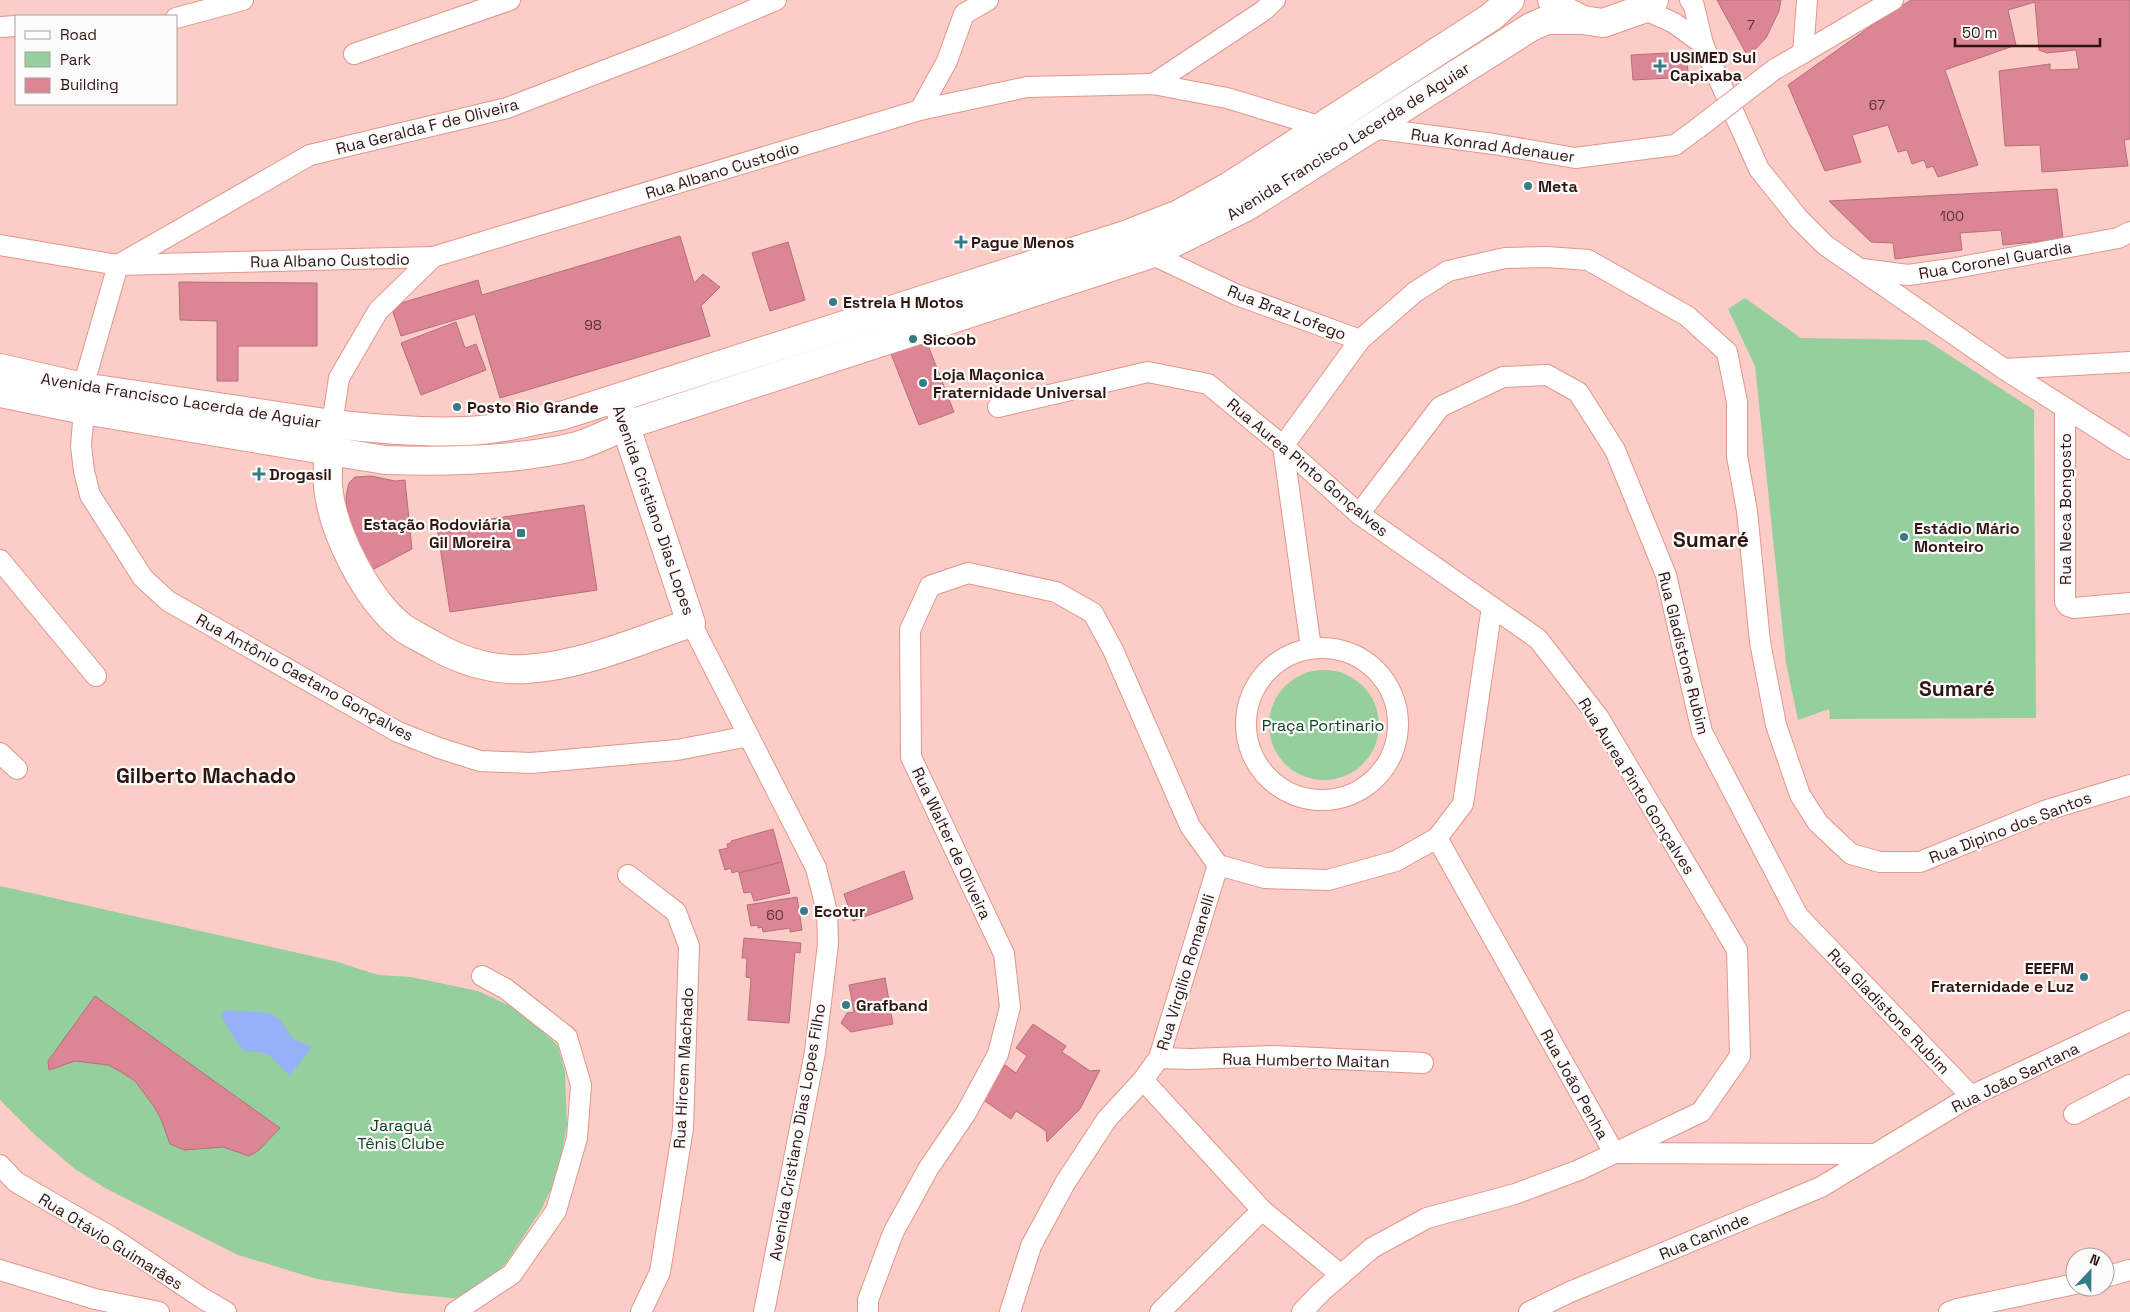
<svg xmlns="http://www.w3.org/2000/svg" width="2130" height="1312" font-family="'Space Grotesk',sans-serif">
<rect width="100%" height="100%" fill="#fccdc6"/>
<g fill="#95cf9e">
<polygon points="1745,298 1801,338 1926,340 2034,410 2036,718 1830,719 1829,709 1798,720 1786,663 1755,366 1728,309"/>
<circle cx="1324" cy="725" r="55"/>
<polygon points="0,886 338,962 378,975 411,977 478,991 512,1007 537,1025 558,1046 565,1072 567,1126 558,1174 541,1210 506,1263 486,1282 462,1299 400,1293 317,1279 238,1255 105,1188 75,1169 35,1135 0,1100"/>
</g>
<polygon fill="#98b2fa" points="226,1010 269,1013 280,1020 293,1039 312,1047 290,1076 270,1056 261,1052 246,1052 240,1047 221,1016"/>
<g fill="#dc8595" stroke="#b56f7b">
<polygon points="1717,0 1781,0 1779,11 1766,38 1748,57"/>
<polygon points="1911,0 2130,0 2130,139 2124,140 2128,166 2042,172 2040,145 2005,146 1999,71 2050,64 2050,70 2079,69 2076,50 2047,53 2039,50 2035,2 2008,10 2016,45 1945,70 1978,165 1938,177 1933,166 1927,168 1924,160 1912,164 1907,150 1898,152 1888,125 1852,135 1861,162 1825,171 1788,85 1874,24"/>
<polygon points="1687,52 1688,77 1633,80 1631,55"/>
<polygon points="2057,189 2063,239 2003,245 2001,230 1960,233 1962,250 1895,259 1893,243 1871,242 1829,201"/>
<polygon points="680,236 694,283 703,274 720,287 701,306 710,336 500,398 475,314 401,336 391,306 478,280 482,295"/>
<polygon points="788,242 805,300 770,311 752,253"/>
<polygon points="179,282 317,283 317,346 238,346 238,381 217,381 217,321 180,320"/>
<polygon points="456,322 465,348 476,344 486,370 421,395 401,343"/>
<polygon points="926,340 954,412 919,425 891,354"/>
<polygon points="371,476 395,481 405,480 412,549 372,570 352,533 347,514 346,496 349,483 355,477"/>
<polygon points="584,505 597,590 450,612 437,527"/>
<polygon points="773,829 782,862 739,873 738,871 732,873 731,868 725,870 719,850 728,848 727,844 731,843 731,841"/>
<polygon points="782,862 790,893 754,901 751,892 744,893 739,873"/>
<polygon points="904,871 913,899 853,921 844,894"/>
<polygon points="797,897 802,930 790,932 790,928 763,932 762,927 758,928 758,925 751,926 747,905"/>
<polygon points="744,938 801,943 800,953 795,952 789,1023 748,1020 751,978 746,977 747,958 742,958"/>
<polygon points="885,978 893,1024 851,1032 841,1023 847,1013 854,1012 849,985"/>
<polygon points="95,996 280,1128 258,1151 249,1156 223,1147 184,1150 170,1144 161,1119 153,1105 135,1081 121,1072 108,1065 75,1061 49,1070 48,1061"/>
<polygon points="1033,1024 1066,1046 1062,1052 1090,1071 1100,1070 1080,1109 1047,1142 1046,1131 1016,1111 1011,1119 982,1099 1005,1065 1016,1073 1027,1056 1016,1048"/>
</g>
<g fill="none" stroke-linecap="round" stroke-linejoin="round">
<defs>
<g id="street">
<polyline points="1690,0 1694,6 1703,44 1759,169 1799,219 1825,245 2004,369 2130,449"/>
<polyline points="1643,9 1674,23 1703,44"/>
<polyline points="176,18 243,0"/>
<polyline points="0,27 16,26"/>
<polyline points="1803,53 1893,0"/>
<polyline points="354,54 510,0"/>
<polyline points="1775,69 1803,53 1807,0"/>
<polyline points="1153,84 1263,11 1275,0"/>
<polyline points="920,110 947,61 964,14 988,0"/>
<polyline points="1372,128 1494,144 1575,158 1675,145 1698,128"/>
<polyline points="0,245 118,265 433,257 920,110 1027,87 1153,84 1227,98 1322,127"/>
<polyline points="1151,254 1237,295 1360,340 1283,446 1311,648"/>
<polyline points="120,264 310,155 507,108 673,44 776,0"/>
<polyline points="1862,269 1908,275 1950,269 2118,238 2130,232"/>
<polyline points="1360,340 1415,292 1448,271 1505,258 1547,257 1588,260 1687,316 1727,352 1737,402 1737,456 1747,511 1760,642 1776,725 1800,795 1818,823 1851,854 1880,862 1920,862 2047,810 2130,785"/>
<polyline points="2004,369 2130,362"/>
<polyline points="83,387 118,265"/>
<polyline points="998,407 1148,372 1208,384 1283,446 1359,514 1538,639 1599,718 1737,950 1740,1056 1701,1112 1579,1170 1515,1194 1427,1218 1372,1248 1320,1293 1302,1312"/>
<polyline points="2065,408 2065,602 2068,606 2074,608 2130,603"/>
<polyline points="84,410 81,446 84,471 90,495 143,578 168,601 398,732 439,748 480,761 531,763 677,750 749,736"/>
<polyline points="332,424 339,378 378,311 433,257"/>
<polyline points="1359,514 1440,407 1503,377 1547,375 1578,392 1615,450 1666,575 1702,732 1798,916 1971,1096"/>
<polyline points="0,560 96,676"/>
<polyline points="691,623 816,868 827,912 828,944 815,1052 764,1312"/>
<circle cx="1322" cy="724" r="76"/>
<polyline points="0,753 17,769"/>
<polyline points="1437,838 1614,1153 1876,1154"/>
<polyline points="1218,865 1265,878 1328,880 1396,861 1437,838 1463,804 1492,607"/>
<polyline points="628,875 676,912 689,946 683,1128 660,1272 641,1312"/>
<polyline points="1159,1058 1191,1059 1274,1056 1423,1063"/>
<polyline points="1143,1080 1262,1210 1341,1275"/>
<polyline points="2074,1114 2130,1085"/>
<polyline points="0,1165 16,1182 111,1237 202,1298 226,1312"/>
<polyline points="0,1270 95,1299 159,1312"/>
<polyline points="2105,1277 2130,1270"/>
<polyline points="455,1312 512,1274 556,1211 577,1138 581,1085 567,1037 506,989 482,976"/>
<polyline points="868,1312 868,1300 893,1233 928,1169 966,1113 998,1054 1010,1007 1004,954 911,757 910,630 930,586 968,573 1056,592 1093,613 1113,650 1190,826 1218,865"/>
<polyline points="1010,1312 1031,1246 1065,1183 1107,1119 1143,1080 1159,1058 1218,865"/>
<polyline points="1160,1312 1262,1210"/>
<polyline points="1529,1312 1570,1292 1821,1187 1971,1096 2130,1021"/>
<polyline points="1949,1312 1957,1309 2075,1284"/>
</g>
<g id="secondary">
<polyline points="1552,0 1559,8 1583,20 1603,23 1643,9 1654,0"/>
<path d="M0,368L83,387L332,424C377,429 422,433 466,431C499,430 532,421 564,415L1128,234L1179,214L1228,187L1491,17L1510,0"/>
<path d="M0,393L84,410L385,460C447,462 516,461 577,446C594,441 611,432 627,425L1151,254L1246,207L1531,27L1547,20H1583"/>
<path d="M331,433C329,450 327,469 328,486C332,532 367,600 403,628C412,634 423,639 433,645C461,661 494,671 527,669C584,665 638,641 691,623L620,409"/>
</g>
</defs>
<use href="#street" stroke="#e0978c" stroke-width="22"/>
<use href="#secondary" stroke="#e0978c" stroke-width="30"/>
<use href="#street" stroke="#fff" stroke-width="20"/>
<use href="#secondary" stroke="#fff" stroke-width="28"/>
<defs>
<polyline id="street-bridge" points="1698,128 1775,69"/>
</defs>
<use href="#street-bridge" stroke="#e0978c" stroke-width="22" stroke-linecap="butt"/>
<use href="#street-bridge" stroke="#fff" stroke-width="20"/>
</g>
<g fill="#357c86" stroke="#fbfbfb" stroke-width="2">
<path d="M1657.5 58.5h5v5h5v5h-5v5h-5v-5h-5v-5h5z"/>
<circle cx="1528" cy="186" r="5"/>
<path d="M958.5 234.5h5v5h5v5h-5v5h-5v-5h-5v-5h5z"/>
<circle cx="833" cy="302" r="5"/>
<circle cx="913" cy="339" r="5"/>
<circle cx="923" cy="383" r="5"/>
<circle cx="457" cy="407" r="5"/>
<path d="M256.5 466.5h5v5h5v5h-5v5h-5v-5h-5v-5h5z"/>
<rect x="516" y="528" width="10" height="10" rx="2.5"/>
<circle cx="1904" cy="537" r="5"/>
<circle cx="804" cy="911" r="5"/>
<circle cx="2084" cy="977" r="5"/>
<circle cx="846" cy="1005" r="5"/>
</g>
<g text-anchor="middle" stroke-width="4.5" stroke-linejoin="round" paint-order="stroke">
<g font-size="14" fill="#5b3132">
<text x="1751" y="30">7</text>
<text x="1877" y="110">67</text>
<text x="1952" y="221">100</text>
<text x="593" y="330">98</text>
<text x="775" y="920">60</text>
</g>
<g font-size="16" font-weight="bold" fill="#301511" stroke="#fbfbfb" text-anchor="start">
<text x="1670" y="63">USIMED Sul<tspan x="1670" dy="18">Capixaba</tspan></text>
<text x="1538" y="192">Meta</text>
<text x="971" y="248">Pague Menos</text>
<text x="843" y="308">Estrela H Motos</text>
<text x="923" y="345">Sicoob</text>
<text x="933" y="380">Loja Maçonica<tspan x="933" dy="18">Fraternidade Universal</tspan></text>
<text x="467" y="413">Posto Rio Grande</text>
<text x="269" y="480">Drogasil</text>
<text x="511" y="530" text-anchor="end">Estação Rodoviária<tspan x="511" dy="18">Gil Moreira</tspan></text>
<text x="1914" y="534">Estádio Mário<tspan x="1914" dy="18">Monteiro</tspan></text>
<text x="814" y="917">Ecotur</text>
<text x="2074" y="974" text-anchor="end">EEEFM<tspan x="2074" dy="18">Fraternidade e Luz</tspan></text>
<text x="856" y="1011">Grafband</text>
</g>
<g font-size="16" fill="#301511" stroke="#fbfbfb">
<text transform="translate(427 126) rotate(-14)" y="6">Rua Geralda F de Oliveira</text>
<text transform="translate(1348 141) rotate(-32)" y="6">Avenida Francisco Lacerda de Aguiar</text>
<text transform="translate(1493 145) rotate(8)" y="6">Rua Konrad Adenauer</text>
<text transform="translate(722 170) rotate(-17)" y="6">Rua Albano Custodio</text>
<text transform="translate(330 260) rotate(-1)" y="6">Rua Albano Custodio</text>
<text transform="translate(1995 260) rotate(-10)" y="6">Rua Coronel Guardia</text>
<text transform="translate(1287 312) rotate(21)" y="6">Rua Braz Lofego</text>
<text transform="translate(181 400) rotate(9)" y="6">Avenida Francisco Lacerda de Aguiar</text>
<text transform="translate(1308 467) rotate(40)" y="6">Rua Aurea Pinto Gonçalves</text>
<text transform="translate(2065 509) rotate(-90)" y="6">Rua Neca Bongosto</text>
<text transform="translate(654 510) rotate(71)" y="6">Avenida Cristiano Dias Lopes</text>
<text transform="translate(1684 653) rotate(76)" y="6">Rua Gladistone Rubim</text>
<text transform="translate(305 677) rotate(29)" y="6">Rua Antônio Caetano Gonçalves</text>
<text transform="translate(1637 786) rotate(58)" y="6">Rua Aurea Pinto Gonçalves</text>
<text transform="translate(2010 827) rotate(-21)" y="6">Rua Dipino dos Santos</text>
<text transform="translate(952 843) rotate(65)" y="6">Rua Walter de Oliveira</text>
<text transform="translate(1185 972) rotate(-73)" y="6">Rua Virgilio Romanelli</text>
<text transform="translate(1889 1011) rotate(46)" y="6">Rua Gladistone Rubim</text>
<text transform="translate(1306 1060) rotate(1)" y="6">Rua Humberto Maitan</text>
<text transform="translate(683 1068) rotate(-87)" y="6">Rua Hircem Machado</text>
<text transform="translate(2015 1077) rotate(-26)" y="6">Rua João Santana</text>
<text transform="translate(1575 1084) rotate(61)" y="6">Rua João Penha</text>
<text transform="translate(797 1132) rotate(-80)" y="6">Avenida Cristiano Dias Lopes Filho</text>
<text transform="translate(1704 1236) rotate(-23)" y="6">Rua Caninde</text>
<text transform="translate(111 1241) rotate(32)" y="6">Rua Otávio Guimarães</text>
</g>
<g font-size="16" fill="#11431e" stroke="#fbfbfb">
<text x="1323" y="731">Praça Portinario</text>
<text x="401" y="1131">Jaraguá<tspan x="401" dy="18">Tênis Clube</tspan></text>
</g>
<g font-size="21" font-weight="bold" fill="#301511" stroke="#fbfbfb">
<text x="1711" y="547">Sumaré</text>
<text x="1957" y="696">Sumaré</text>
<text x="206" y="783">Gilberto Machado</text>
</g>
</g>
<rect x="15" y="15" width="162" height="90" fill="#fbfbfb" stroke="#aa9f9d"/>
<rect x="25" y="31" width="25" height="8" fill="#ffffff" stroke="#aa9f9d"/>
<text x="60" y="40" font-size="15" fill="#301511">Road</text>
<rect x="25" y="52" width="25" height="15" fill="#95cf9e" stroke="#aa9f9d"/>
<text x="60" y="65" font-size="15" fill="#301511">Park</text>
<rect x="25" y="78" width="25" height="15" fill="#dc8595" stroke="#aa9f9d"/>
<text x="60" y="90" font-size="15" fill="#301511">Building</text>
<g transform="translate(2090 1272) rotate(22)"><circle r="24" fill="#fbfbfb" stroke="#aa9f9d"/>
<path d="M0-4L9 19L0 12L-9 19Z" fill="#357c86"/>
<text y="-8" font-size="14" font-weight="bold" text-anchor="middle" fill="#301511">N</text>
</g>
<path d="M1955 38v8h145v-8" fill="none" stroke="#301511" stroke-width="2.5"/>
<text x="1962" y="38" font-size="15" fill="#301511" stroke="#fbfbfb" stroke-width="4" paint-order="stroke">50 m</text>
</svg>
